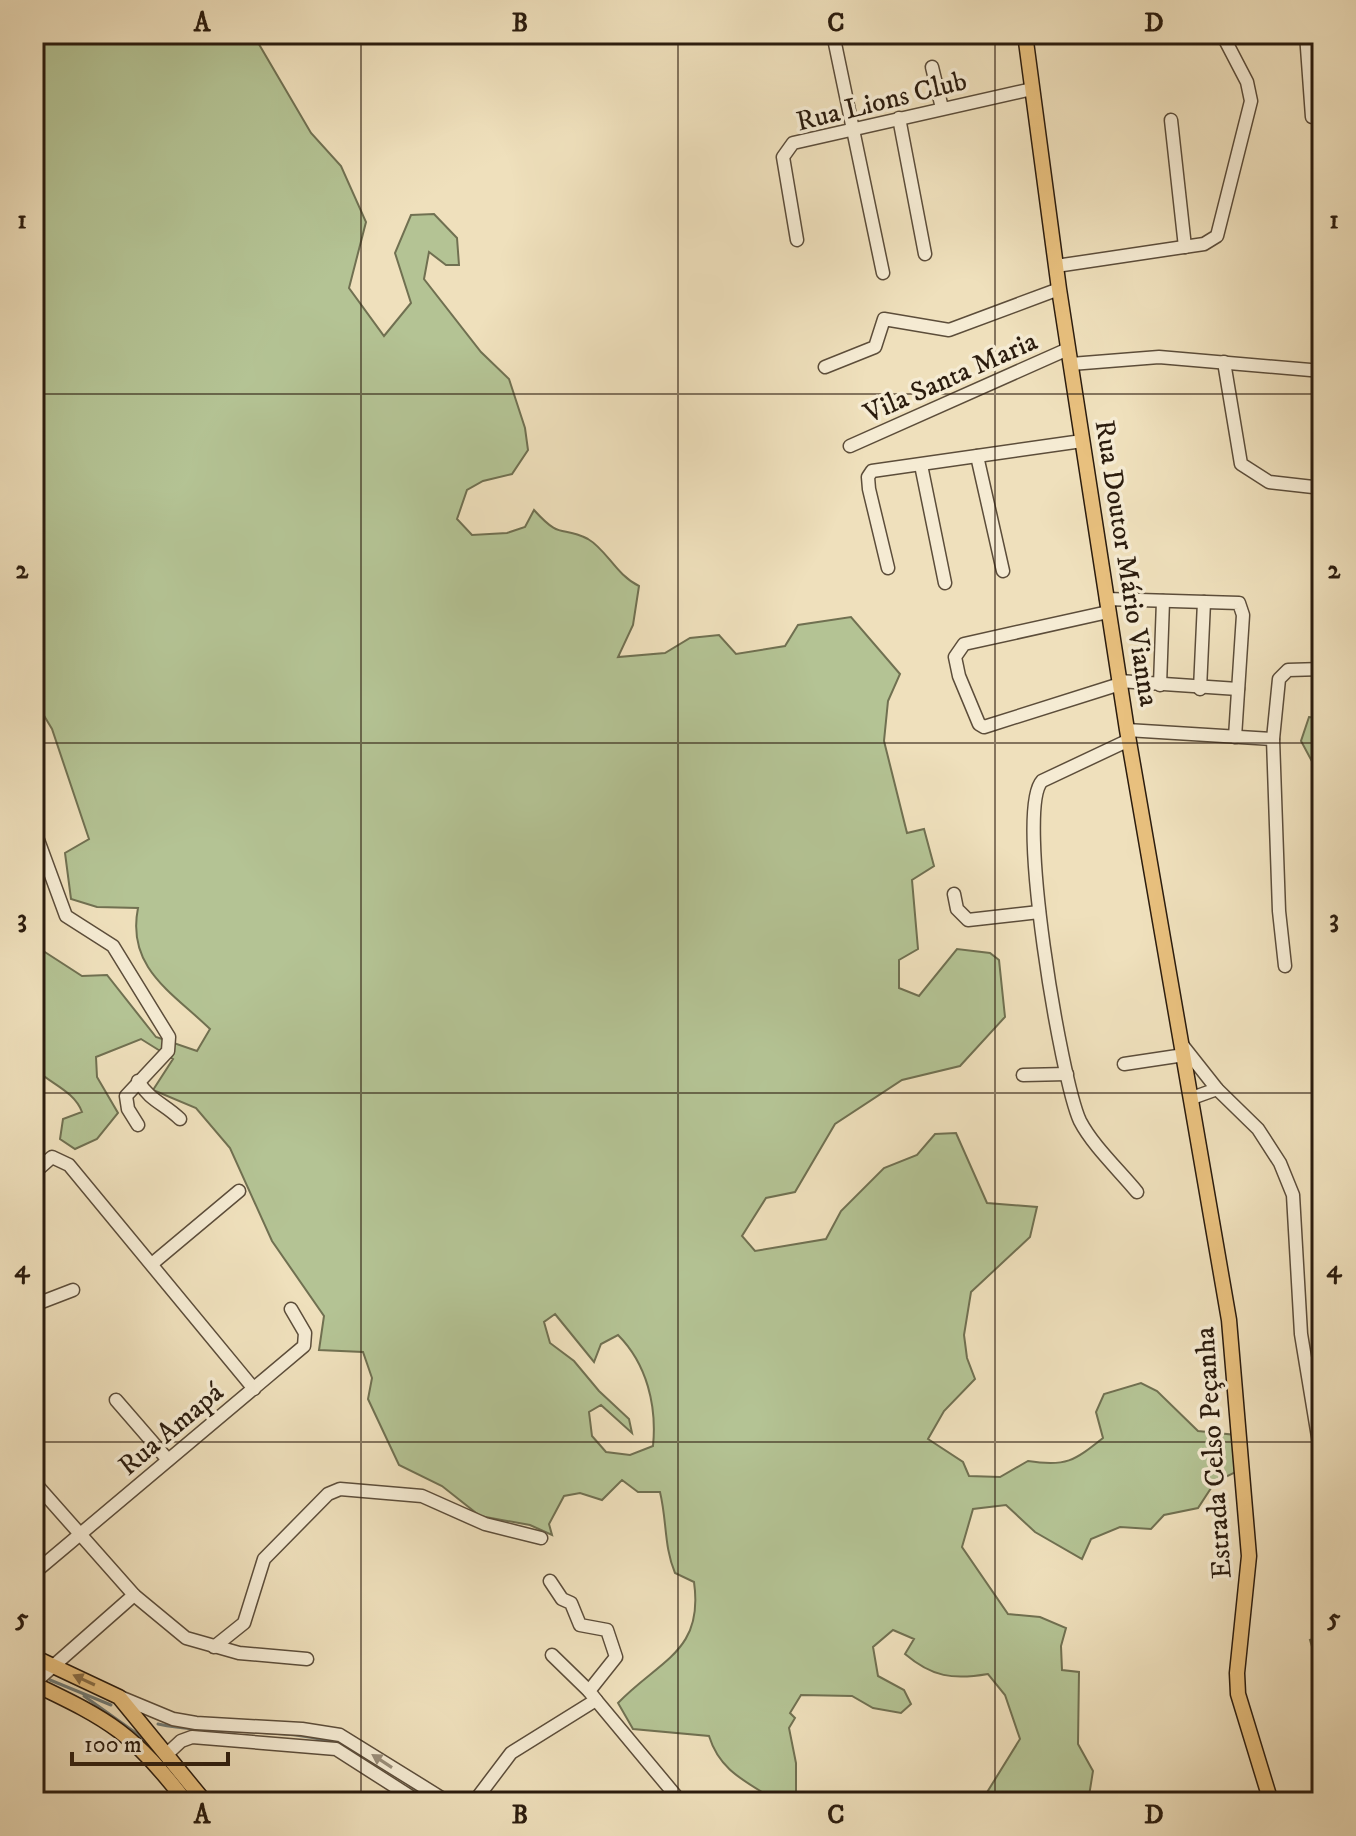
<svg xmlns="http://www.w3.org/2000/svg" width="1356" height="1836" font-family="'IM FELL DW Pica',serif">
<rect width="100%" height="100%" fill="#efe0bc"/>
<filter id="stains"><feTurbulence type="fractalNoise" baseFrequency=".0025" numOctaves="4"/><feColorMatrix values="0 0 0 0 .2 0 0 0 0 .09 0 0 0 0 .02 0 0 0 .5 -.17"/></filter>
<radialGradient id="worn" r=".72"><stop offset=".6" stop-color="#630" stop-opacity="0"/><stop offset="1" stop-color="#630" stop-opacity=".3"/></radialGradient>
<g fill="#b4c394" stroke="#707051" stroke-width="2" fill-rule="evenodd">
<path d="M34,34H253L311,133L341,166L366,222L349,288L384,336L411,303L395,253L411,215L434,214L457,238L459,265H446L429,252L424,279L481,352L509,379L525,428L528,450L512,474L483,481L467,490L457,519L472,535L507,533L525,527L534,510C562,541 560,525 588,539C607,550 616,575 639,586L633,625L618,657L665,653L690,638L719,635L736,654L785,646L798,625L851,617L900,674L888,701L884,741L907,833L924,829L934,866L912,880L918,949L899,960V988L919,996L957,949L990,953L999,960L1005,1017L960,1066L902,1080L835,1124L795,1192L766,1198L742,1236L755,1251L826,1239L841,1211L884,1168L917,1155L935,1134L956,1133L987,1203L1037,1207L1030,1237L971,1292L964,1335L967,1358L975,1379L944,1411L928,1439L963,1462L969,1476L1000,1477L1028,1461C1066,1467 1074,1461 1103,1438L1096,1412L1104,1394L1141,1383L1157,1391L1198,1431L1236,1435L1240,1470L1215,1482L1198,1508L1164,1515L1151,1529L1120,1527L1091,1539L1082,1559L1035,1532L1006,1505L973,1509L962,1547L1008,1614L1040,1617L1066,1628L1061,1646L1062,1670L1079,1672L1078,1744L1093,1771L1088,1802H981L1020,1739L1005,1695L988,1674C953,1680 932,1677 905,1654L914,1639L893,1630L873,1647L878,1676L904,1690L911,1704L901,1713L873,1708L852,1696L801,1695L790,1713L795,1718L789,1728L796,1763V1802H759L762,1792C737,1777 718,1765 709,1736L633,1729L618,1703C659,1660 704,1652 694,1582L675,1573C664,1547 667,1521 660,1492H638L622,1480L602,1500L580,1493L564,1496L549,1524L552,1535L530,1525L480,1516L442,1486L399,1465L368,1399L372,1378L363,1352L319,1350L324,1316L272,1241L230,1148L196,1108L153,1090L173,1059L141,1039L96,1057L97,1077L118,1113L97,1139L75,1149L60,1139L63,1119L82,1112C74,1091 51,1084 35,1069L42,997L34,988V945L82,976L107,975L156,1037L197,1051L210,1029C173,993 126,968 138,908L97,907L71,899L65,853L89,839L52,729L34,699ZM555,1314L594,1362L601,1344L618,1335C647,1364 657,1406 653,1446L630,1455L606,1452L592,1436L589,1412L601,1405L632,1433L629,1419L599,1391L574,1361L550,1343L544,1322Z"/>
<polygon points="1309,717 1322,719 1322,780 1301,741"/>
<polygon points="1322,871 1322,922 1314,893"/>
<polygon points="1322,1636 1322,1681 1310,1640"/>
</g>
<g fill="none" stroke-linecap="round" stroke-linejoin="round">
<g stroke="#717b76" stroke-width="3">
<polyline points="50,1680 111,1705"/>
<polyline points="84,1696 140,1736 152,1752"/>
<path d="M158,1724C221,1737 291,1724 352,1749"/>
<polyline points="409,1785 436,1802"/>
</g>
<defs>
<g id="minor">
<polyline points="833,34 883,273"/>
<polyline points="1306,34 1312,117"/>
<polyline points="932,67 942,108"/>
<polyline points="899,118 925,254"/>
<polyline points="1171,120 1185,247"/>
<polyline points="797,240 783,157 793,143 1032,89"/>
<polyline points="1056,266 1204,244 1217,236 1251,101 1247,82 1222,34"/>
<polyline points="1224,362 1241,464 1269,482 1322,488"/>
<polyline points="1071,364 1159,357 1322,371"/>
<polyline points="825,367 875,347 884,319 949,330 1059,289"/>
<polyline points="850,446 1068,349"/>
<polyline points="977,456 1003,571"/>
<polyline points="921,465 945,583"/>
<polyline points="888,568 869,489 868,477 872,471 1082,441"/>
<polyline points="1106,599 1239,603 1243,615 1235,737"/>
<polyline points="1108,612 964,644 955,657 959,676 979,724 984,727 1120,684"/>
<polyline points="1119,681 1238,689"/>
<polyline points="1160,685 1163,601"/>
<polyline points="1200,689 1204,602"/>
<polyline points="1127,730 1273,739"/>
<path d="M1129,740L1042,781C1015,810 1061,1080 1080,1121C1093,1146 1119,1170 1137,1192"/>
<polyline points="34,829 66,916 113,946 169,1037 168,1051 126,1096 128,1109 138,1125"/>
<polyline points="954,894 957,909 968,920 1039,912"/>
<polyline points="1285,966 1279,911 1273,739 1279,679 1288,670 1322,669"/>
<polyline points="1183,1046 1217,1089 1258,1129 1280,1163 1293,1195 1301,1334 1322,1461"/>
<polyline points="1124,1064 1184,1055"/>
<polyline points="1023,1075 1067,1074"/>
<path d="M138,1081C150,1101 165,1104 180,1119"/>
<polyline points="1192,1098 1217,1089"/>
<polyline points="34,1173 52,1157 69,1165 254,1389"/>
<polyline points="153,1263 239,1191"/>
<polyline points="34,1305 73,1290"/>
<polyline points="116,1400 168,1460"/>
<polyline points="34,1482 134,1595 186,1638 239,1653 307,1659"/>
<polyline points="34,1573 304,1346 305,1333 291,1309"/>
<polyline points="214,1647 244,1623 264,1559 328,1494 340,1489 422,1496 485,1524 541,1538"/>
<polyline points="552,1655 589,1691"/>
<polyline points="34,1683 134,1595"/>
<polyline points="120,1697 173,1719 196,1723 302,1729 340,1735 448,1802"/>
<polyline points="596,1700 681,1802"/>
<polyline points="167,1754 181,1741 192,1737 336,1749 419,1802"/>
<polyline points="474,1802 511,1753 596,1700 589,1691 616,1657 607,1630 580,1625 571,1603 562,1599 550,1581"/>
</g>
<g id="major">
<polyline points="1025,34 1059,289 1127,730 1229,1320 1249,1556 1237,1673 1238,1694 1271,1802"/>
<polyline points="34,1657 119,1697 205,1802"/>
<path d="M34,1684C110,1720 134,1734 186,1802"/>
</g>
</defs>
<use href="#minor" stroke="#5c4d3a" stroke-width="15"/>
<use href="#major" stroke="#2b1c0e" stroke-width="17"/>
<use href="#minor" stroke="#f5ebd3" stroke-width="12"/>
<use href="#major" stroke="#e8c07e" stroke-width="14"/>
</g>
<defs><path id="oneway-solid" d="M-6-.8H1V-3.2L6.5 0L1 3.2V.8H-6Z" transform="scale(2)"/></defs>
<use fill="#8a6e46" href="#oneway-solid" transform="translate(84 1680) rotate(-155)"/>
<use fill="#9a8e7a" href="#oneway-solid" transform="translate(382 1761) rotate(-147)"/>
<path fill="none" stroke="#2b1c0e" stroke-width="2" stroke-opacity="0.55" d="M361,34V1802M678,34V1802M995,34V1802M34,394H1322M34,743H1322M34,1093H1322M34,1442H1322"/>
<g text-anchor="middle" stroke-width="7" stroke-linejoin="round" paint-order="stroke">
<g font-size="28" fill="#2b1c0e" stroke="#f5ebd3">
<text transform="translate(881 100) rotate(-14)" y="10">Rua Lions Club</text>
<text transform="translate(950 376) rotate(-24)" y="10">Vila Santa Maria</text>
<text transform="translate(1128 563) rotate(81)" y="10">Rua Doutor Mário Vianna</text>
<text transform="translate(170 1428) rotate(-40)" y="10">Rua Amapá</text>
<text transform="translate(1212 1453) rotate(-94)" y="10">Estrada Celso Peçanha</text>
</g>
</g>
<rect width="1356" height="1836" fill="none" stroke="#efe0bc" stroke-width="88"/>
<path d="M72 1752v12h156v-12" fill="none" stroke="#2b1c0e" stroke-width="4"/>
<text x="84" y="1752" font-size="24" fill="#2b1c0e" stroke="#f5ebd3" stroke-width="6" paint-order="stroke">100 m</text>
<rect x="44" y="44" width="1268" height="1748" fill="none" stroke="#2b1c0e" stroke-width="3"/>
<g font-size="26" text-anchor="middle" font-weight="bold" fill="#2b1c0e">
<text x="202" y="31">A</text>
<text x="520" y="31">B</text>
<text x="836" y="31">C</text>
<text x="1154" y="31">D</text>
<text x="22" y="228">1</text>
<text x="1334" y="228">1</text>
<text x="22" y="578">2</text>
<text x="1334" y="578">2</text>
<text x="22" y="927">3</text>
<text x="1334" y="927">3</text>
<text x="22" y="1277">4</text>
<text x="1334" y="1277">4</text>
<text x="22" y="1626">5</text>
<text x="1334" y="1626">5</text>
<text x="202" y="1823">A</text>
<text x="520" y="1823">B</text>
<text x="836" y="1823">C</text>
<text x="1154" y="1823">D</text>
</g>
<rect width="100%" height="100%" filter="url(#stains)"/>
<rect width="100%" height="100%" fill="url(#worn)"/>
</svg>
